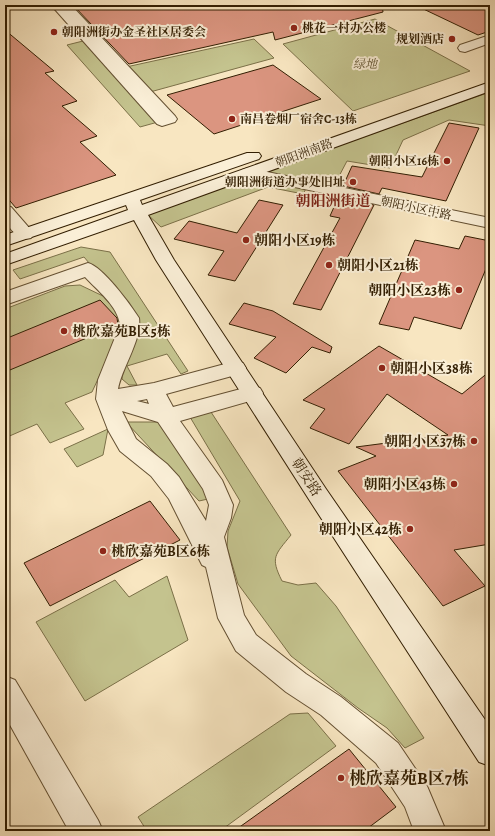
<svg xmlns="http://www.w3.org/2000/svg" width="495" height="836" font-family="Alegreya,'Noto Serif SC',serif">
<rect width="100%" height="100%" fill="#f8e6c1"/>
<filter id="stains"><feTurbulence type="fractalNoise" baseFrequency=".005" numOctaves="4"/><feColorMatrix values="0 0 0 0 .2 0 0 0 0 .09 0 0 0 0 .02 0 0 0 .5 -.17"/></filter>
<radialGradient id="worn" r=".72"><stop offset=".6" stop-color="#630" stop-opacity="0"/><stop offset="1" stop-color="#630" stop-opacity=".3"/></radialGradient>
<g fill="#c4c38e" stroke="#7b7048">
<polygon points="375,19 470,71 353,111 283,44"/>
<polygon points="254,39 274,58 150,92 126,67"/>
<polygon points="83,41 158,122 140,127 67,45"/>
<polygon points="490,92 490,126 449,120 403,140 390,168 347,161 337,180 314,175 303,194 268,187 161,227 147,214"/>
<polygon points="81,247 110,252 188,371 181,374 167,354 127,366 137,385 129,385 122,379 122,366 137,320 84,257 20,279 13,270"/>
<polygon points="80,285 103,296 125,321 92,392 65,403 84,429 50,443 37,424 5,438 5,309 65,286"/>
<path d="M211,412L291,535C275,555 270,557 282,581L298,585L316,583L336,606L424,738L405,748L387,728L358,708L291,656L238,584L227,547L228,531L240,501L190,417Z"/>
<polygon points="126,422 159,422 206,493 208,499 199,501"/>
<polygon points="108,429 103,455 77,467 64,449"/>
<polygon points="167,576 188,640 85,701 36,622 115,580 129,597"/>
<polygon points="308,713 336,746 220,831 147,831 138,817 290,714"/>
</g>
<g fill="#db9580" stroke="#321e02">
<polygon points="73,5 382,5 383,12 275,40 273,32 129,64"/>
<polygon points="415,5 490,5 490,31 478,35"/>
<polygon points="5,30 54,71 45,73 77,101 62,106 97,136 80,142 116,175 16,208 5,195"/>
<polygon points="273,65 321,99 214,134 167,95"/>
<polygon points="449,123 479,128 446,201 382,188 379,194 343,186 352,166 422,177"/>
<polygon points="338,198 374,205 321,310 293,304 340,218 330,216"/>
<polygon points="259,200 283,205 235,281 208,275 224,251 174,239 189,221 237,233"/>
<polygon points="465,236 490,241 490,259 461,329 414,317 409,330 379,324 415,240 459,249"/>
<polygon points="100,300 117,318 118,325 5,372 5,339"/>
<polygon points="244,303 273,311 332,347 330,353 312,347 286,373 254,358 276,337 229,324"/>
<polygon points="379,346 462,394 490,371 490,544 454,550 485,586 443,606 338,471 376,456 356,447 448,435 387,394 349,444 310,428 325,409 303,400"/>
<polygon points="150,501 180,540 50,606 24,563"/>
<polygon points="349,749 396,807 364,831 234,831"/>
</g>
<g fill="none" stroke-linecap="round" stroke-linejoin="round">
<defs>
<g id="street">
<polygon points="51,5 71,5 175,116 177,119 175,122 162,126 157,124"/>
<polygon points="490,35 490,43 465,52 460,51 458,48 460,45"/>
<polygon points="248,168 490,218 490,228 242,176 240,173 242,170"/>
<path d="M5,206L11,207L31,230L34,234L31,238C18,241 13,231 5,222Z"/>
<path d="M88,263C103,267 130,304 139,318C142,340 122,367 118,389L154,383L236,361L243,363L246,368L243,373L166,394L173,407L252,386L260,388L263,393L260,398L180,421L222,480L233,505L231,518L224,537L244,615L256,635L306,674L341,697L398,743L427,786L446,831H414L405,807L376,763L321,715L286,692L236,651L218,618L206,567L202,565L169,499L151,476L120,451L108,430L101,412L96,399L98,380L120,325C118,306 97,290 85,277L5,305V292ZM147,399L149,404L137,401ZM122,411L158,422L203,489L209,505L206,521L179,477L167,464L136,439Z"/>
<polygon points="5,676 15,680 98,820 103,831 69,831 5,716"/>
</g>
<polygon id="secondary" points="490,82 490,91 148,215 174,260 326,489 490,727 490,766 479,762 310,501 156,260 134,220 5,265 5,254 128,210 126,205 5,246 5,235 247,153 259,153 261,156 259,159 140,200 142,205"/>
</defs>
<use href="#street" stroke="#645032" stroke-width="2"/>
<use href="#secondary" stroke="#321e02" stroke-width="2"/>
<use href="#street" fill="#faefd7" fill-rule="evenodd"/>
<use href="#secondary" fill="#faefd7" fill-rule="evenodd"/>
</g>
<g fill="#8f2418" stroke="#faefd7" stroke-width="1.5">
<circle cx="294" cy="28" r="4"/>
<circle cx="54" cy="32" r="4"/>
<circle cx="452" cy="39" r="4"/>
<circle cx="232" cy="119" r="4"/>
<circle cx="447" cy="161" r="4"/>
<circle cx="353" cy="182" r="4"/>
<circle cx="246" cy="240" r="4"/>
<circle cx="329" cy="265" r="4"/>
<circle cx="459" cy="290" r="4"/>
<circle cx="64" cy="331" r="4"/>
<circle cx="382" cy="368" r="4"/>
<circle cx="474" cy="441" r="4"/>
<circle cx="454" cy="484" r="4"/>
<circle cx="410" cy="529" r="4"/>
<circle cx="103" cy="551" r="4"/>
<circle cx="341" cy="778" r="4"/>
</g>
<g text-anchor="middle" stroke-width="4" stroke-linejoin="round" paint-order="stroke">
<g font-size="12" font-weight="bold" fill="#321e02" stroke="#faefd7" text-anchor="start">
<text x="302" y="32">桃花一村办公楼</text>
<text x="62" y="36">朝阳洲街办金圣社区居委会</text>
<text x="444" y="43" text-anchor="end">规划酒店</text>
<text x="240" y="123">南昌卷烟厂宿舍C-13栋</text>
<text x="439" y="165" text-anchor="end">朝阳小区16栋</text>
<text x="345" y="186" text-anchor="end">朝阳洲街道办事处旧址</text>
</g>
<g font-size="12" font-style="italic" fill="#5e502c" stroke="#faefd7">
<text x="365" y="68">绿地</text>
</g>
<g font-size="12" fill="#321e02" stroke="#faefd7">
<text transform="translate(304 153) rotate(-20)" y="4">朝阳洲南路</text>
<text transform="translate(416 208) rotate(12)" y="4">朝阳小区中路</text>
</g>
<g font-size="14" font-weight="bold" fill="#321e02" stroke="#faefd7" text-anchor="start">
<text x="254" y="245">朝阳小区19栋</text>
<text x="337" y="270">朝阳小区21栋</text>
<text x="451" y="295" text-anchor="end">朝阳小区23栋</text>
<text x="72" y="336">桃欣嘉苑B区5栋</text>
<text x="390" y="373">朝阳小区38栋</text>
<text x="466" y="446" text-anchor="end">朝阳小区37栋</text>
<text x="446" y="489" text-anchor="end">朝阳小区43栋</text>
<text x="402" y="534" text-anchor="end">朝阳小区42栋</text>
<text x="111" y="556">桃欣嘉苑B区6栋</text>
</g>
<g font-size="14" fill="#321e02" stroke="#faefd7">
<text transform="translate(307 477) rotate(57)" y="5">朝安路</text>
</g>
<g font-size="15" font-weight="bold" fill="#7a1f14" stroke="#faefd7">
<text x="333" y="206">朝阳洲街道</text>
</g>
<g font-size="17" font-weight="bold" fill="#321e02" stroke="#faefd7" text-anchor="start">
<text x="349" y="784">桃欣嘉苑B区7栋</text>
</g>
</g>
<rect width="495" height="836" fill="none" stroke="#f8e6c1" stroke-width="20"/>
<rect x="6" y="6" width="483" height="824" fill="none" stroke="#321e02" stroke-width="2"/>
<rect x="10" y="10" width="475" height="816" fill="none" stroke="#321e02"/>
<rect width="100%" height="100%" filter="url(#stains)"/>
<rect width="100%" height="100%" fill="url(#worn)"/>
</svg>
